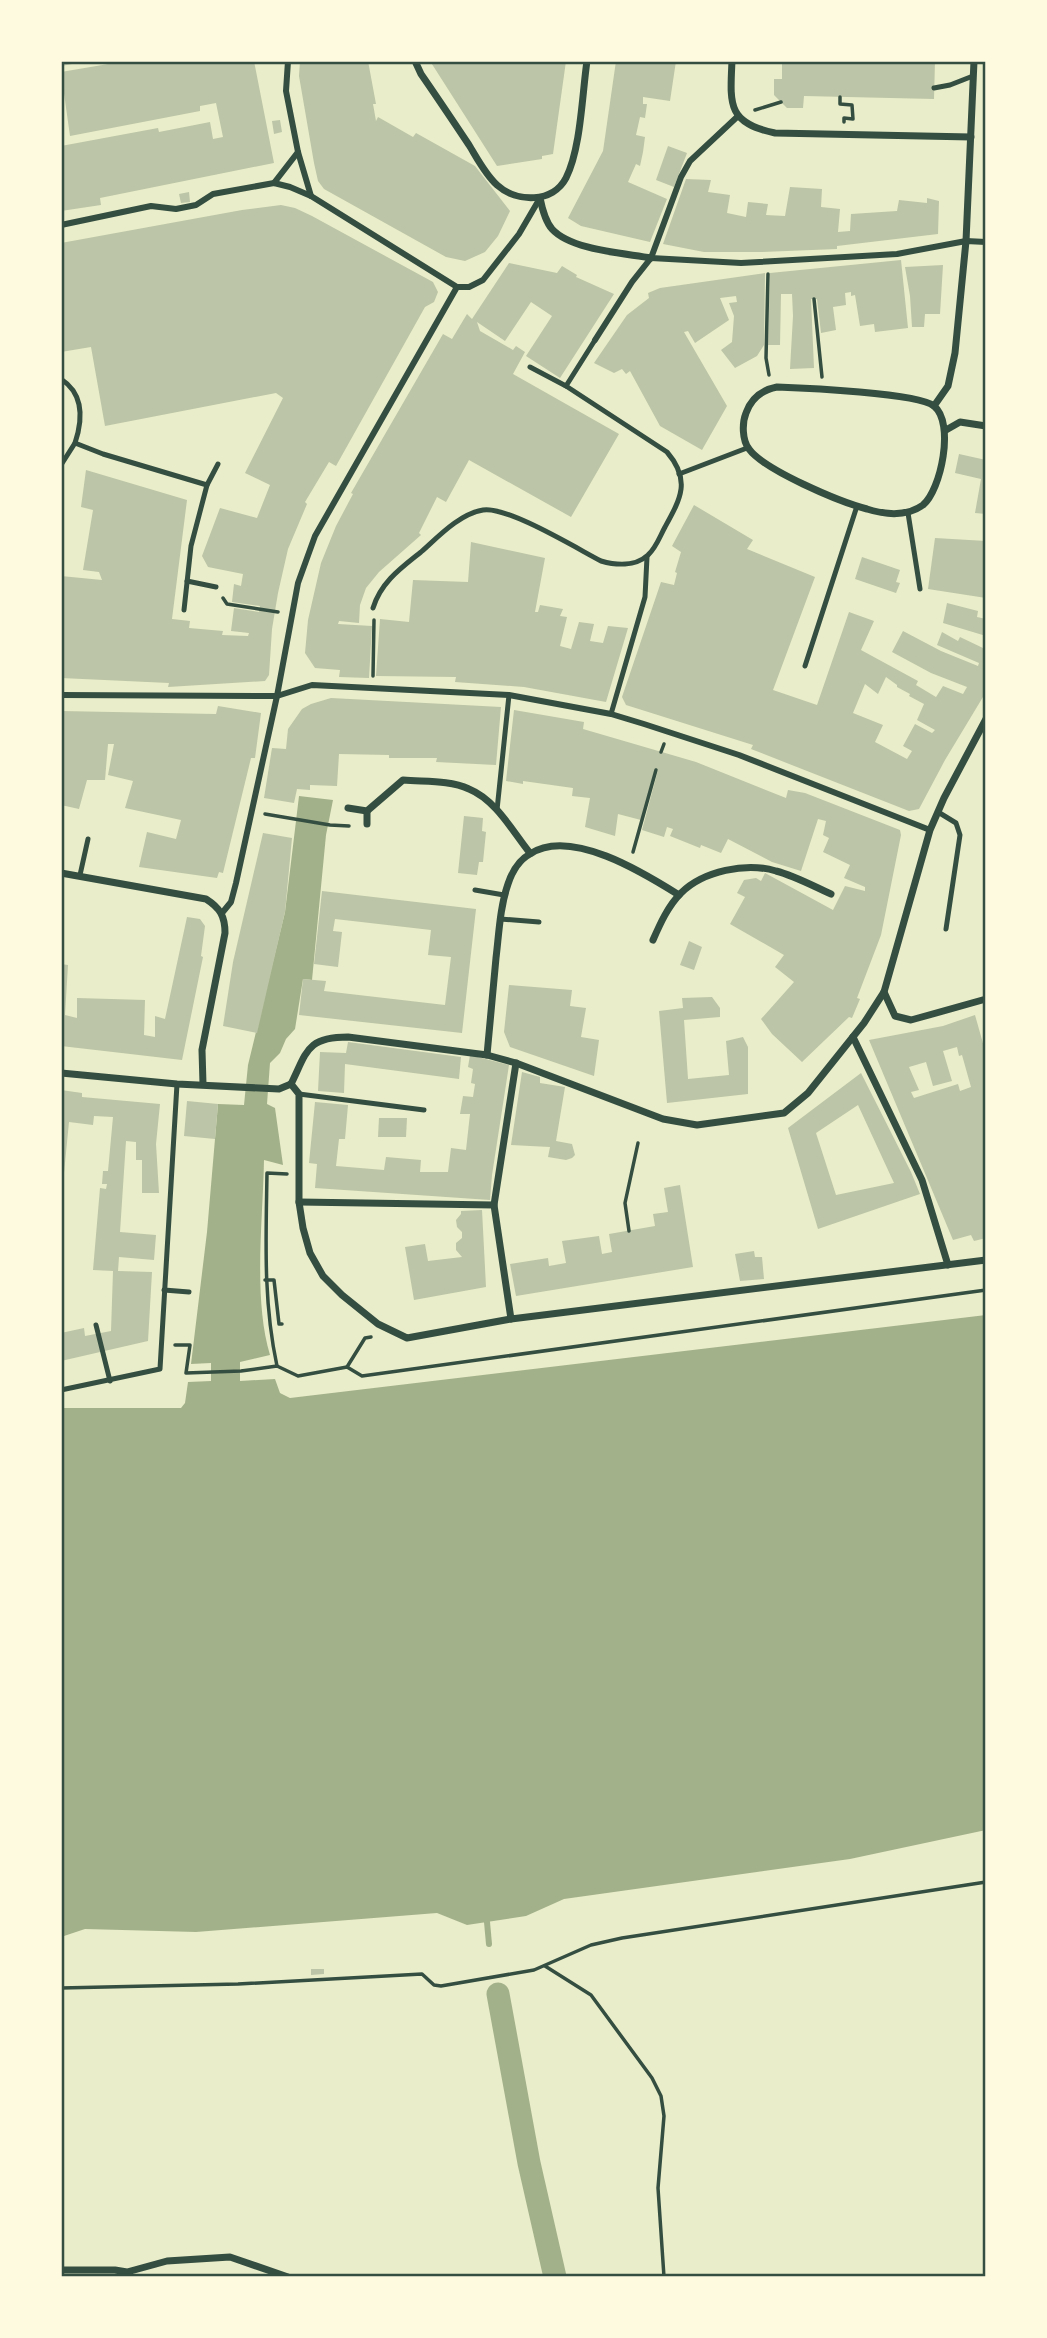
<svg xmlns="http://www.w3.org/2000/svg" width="1047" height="2338" font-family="'PT Serif',serif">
<rect width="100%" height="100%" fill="#e9edc9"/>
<path fill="#a3b18a" d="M299,796L333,800L326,835L312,980L303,979L295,1029L286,1039L280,1053L270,1063L267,1104L275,1108L283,1165L264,1160C263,1220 253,1298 270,1355L240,1362V1381L275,1379L280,1393L290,1398L986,1315V1830L850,1859L564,1899L526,1916L467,1925L437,1913L196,1932L85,1929L61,1937V1408H181L185,1403L188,1382L211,1381V1363L191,1364L207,1232L218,1104L244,1105L248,1065L285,912Z"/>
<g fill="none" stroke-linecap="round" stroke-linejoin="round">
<polyline stroke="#a3b18a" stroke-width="6" points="487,1922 489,1944"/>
<polyline stroke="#a3b18a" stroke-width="23" points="498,1994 529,2163 555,2277"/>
</g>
<g fill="#bcc5a7" fill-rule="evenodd">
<polygon points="61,61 78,61 78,63 61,66"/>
<polygon points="126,61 254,61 274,163 100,198 101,205 61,211 61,146 158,128 159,132 210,122 213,139 223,137 216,103 200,106 200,111 70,136 61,72"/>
<polygon points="300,61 368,61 376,104 373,104 376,121 378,117 413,137 416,133 475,166 510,211 498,236 485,252 465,261 446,257 324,189 318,181 314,163 299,76"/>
<polygon points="430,61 566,61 553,154 542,156 542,159 497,166"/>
<polygon points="616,61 676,61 670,101 643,97 643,104 647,104 645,118 640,117 636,135 645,137 643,152 640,166 636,164 628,182 667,199 650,242 581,226 568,218 603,151"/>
<polygon points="782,61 935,61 934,99 804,96 803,108 787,108 774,95 774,79 782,79"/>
<polygon points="280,120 282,132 274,134 272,121"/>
<polygon points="668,146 687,153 674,187 656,180"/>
<polygon points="686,179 711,180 708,192 730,195 727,213 746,217 748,202 768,204 766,215 785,216 790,187 822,189 821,207 840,209 838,232 850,231 851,214 897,211 899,200 927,203 927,198 939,201 938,234 837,246 837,249 761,252 704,252 663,244"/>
<polygon points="189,192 190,202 181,203 179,194"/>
<polygon points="281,205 295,208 312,216 433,282 438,292 434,302 425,307 336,466 329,462 305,502 307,504 288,549 278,593 272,629 269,675 265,681 168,687 169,683 61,678 61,576 102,580 99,572 83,570 93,510 81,507 86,470 187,500 172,619 190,621 189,628 223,631 222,635 248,636 249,633 231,631 234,608 259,612 260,606 232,602 234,584 241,586 243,574 208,567 202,556 220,508 257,518 270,485 245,473 283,398 276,393 105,426 91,347 61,352 61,243 242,210"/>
<polygon points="901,260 908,328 875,332 874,324 860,326 855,295 851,296 851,292 845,293 846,305 833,307 836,330 821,333 817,299 811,299 814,368 790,369 793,316 792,294 781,294 780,345 768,345 770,273"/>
<polygon points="509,263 557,273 562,266 577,275 576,277 614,294 560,378 526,356 552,316 531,302 505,341 477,322 480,331 513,350 516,346 525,352 513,374 619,434 571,517 469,460 446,502 437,497 419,533 421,535 379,572 366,588 360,605 359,623 339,621 338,624 372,626 369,678 339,677 340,670 315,668 305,653 308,620 321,563 336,526 353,494 351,493 443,334 452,339 467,314 472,319"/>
<polygon points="943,265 940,314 925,314 924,327 912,327 910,296 905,267"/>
<polygon points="765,273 764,345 757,356 735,368 721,350 732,342 734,316 729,303 737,302 736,296 720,298 729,320 695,343 688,331 684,332 727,406 702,450 660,426 630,371 626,374 622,369 614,373 594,363 627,315 649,298 648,293 660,288"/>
<polygon points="959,454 986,460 986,514 975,513 981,479 955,473"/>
<path d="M694,505L753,540L747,549L815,577L773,690L817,705L849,612L874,621L861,650L918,681L916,685L936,697L943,686L963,694L967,687L931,673L892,652L903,631L941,651L978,666L979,663L937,645L942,632L958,641L960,637L983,648L986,642V692L945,760L919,809L909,811L751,749L753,745L626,705L622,697L661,582L674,585L677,573L675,572L681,552L672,546ZM886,677L897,685V687L910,694L909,696L924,704L917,720L935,730L932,733L915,724L903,746L912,751L907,759L875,742L883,725L853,713L865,684L878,694Z"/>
<polygon points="935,538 986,541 986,598 928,589"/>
<polygon points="471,542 545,558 535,612 538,612 540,605 563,609 560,616 567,617 560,646 571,649 579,622 594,624 590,641 603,643 608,626 628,628 606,702 524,687 455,682 456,677 376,676 380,619 409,622 413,580 468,582"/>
<polygon points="862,557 900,570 896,582 900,583 896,593 855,579"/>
<polygon points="947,603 978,611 977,617 986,619 986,636 943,623"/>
<polygon points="331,698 501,707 496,765 436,762 437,758 389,758 389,755 339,754 337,786 310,785 310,790 297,789 294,803 264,798 272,748 286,749 288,729 302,709 311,704"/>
<polygon points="218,706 261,713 255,758 251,758 223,873 219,872 217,878 139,867 147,832 176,839 181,820 125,808 133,781 108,775 114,744 108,744 105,780 87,780 79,809 61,805 61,711 216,714"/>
<polygon points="514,710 584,722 583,729 696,762 786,798 788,790 805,793 900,830 901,835 881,935 857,998 860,999 852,1018 849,1017 802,1062 772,1034 761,1019 794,982 775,967 784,955 730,924 745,897 737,893 744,880 756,878 761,881 765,873 833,910 845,886 865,891 865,887 844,878 850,865 823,852 829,838 823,835 826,821 818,819 801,871 772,862 728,839 721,853 701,845 700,848 670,836 673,829 667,827 664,837 642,830 658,770 655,769 641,820 618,814 615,836 585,827 590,798 572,796 573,788 523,781 523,784 506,781"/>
<polygon points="464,816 483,818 482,831 486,832 483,862 479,862 477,875 458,873"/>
<polygon points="263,833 292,838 285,912 257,1033 223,1026 233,962"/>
<polygon points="322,891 476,909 462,1033 299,1015 303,979 326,981 324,991 445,1005 451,957 428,955 431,930 335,919 333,931 342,932 338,967 314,964"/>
<polygon points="187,917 200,919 205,926 201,956 203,957 182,1060 61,1046 61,964 68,965 65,1015 77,1018 77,998 145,1000 144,1035 155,1037 155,1016 165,1019"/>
<polygon points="689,941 702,947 694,970 680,965"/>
<polygon points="509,985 572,990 570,1006 586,1008 581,1037 599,1040 594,1076 510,1047 504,1032"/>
<polygon points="712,997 720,1008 720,1017 684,1020 688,1079 729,1075 726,1041 743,1037 748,1047 748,1094 667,1103 659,1011 683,1008 682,998"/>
<path d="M975,1015L986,1054V1238L974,1241L971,1235L953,1240L869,1040L943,1026ZM957,1047L959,1056L962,1055L971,1087L960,1091L958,1084L914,1098L911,1092L919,1090L909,1067L926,1062L933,1086L952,1081L943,1051Z"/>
<polygon points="348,1042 461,1057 459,1079 345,1064 344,1093 318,1091 320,1052 346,1053"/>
<polygon points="470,1055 509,1065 492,1175 490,1200 315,1188 317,1164 309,1163 315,1102 348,1105 345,1139 339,1139 336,1166 384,1170 386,1157 421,1160 420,1172 448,1172 451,1148 466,1150 470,1114 460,1114 463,1096 473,1097 475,1084 471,1083 473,1069 468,1067"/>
<polygon points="522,1072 540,1077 540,1083 565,1087 556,1141 572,1144 575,1155 572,1158 566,1160 548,1157 550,1147 511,1145"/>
<path d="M861,1073L911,1172L920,1194L818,1229L788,1128ZM858,1105L894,1183L836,1195L816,1133Z"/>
<polygon points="61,1090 82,1093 82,1097 160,1104 156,1144 159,1193 142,1193 142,1160 136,1160 136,1142 126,1141 120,1232 156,1235 154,1260 119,1257 118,1271 152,1272 148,1341 61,1361 61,1333 84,1328 85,1336 111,1331 113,1271 93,1270 100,1188 106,1189 107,1184 102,1184 103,1171 108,1171 113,1117 94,1116 93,1125 69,1122 64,1173 61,1173"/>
<polygon points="187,1101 218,1104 215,1139 184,1136"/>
<polygon points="379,1118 407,1118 406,1137 378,1137"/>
<polygon points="680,1185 693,1267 516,1296 510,1264 548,1258 549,1266 566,1263 562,1241 599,1236 602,1254 612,1252 609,1234 655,1226 653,1214 668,1212 664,1188"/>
<polygon points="482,1210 486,1287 414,1300 405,1247 425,1244 428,1261 462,1257 456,1250 456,1243 462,1238 462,1232 457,1227 456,1220 461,1214 461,1211"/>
<polygon points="754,1251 755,1257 762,1257 764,1279 740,1281 735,1254"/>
<polygon points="311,1969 324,1969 324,1974 311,1975"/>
</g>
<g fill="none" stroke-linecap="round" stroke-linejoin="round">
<g stroke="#344e41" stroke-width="3.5">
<polyline points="840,97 840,104 852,105 853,119 844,118 844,122"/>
<polyline points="755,110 781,102"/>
<polyline points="768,274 766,358 769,375"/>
<polyline points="814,299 822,377"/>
<polyline points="223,598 227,604 278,612"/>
<polyline points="373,676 374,620"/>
<polyline points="661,752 664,744"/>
<polyline points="265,814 330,825 349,826"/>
<polyline points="633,852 656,770"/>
<polyline points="629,1231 625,1203 638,1143"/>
<polyline points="265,1280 274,1280 279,1324 282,1324"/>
<polyline points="175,1345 190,1345 186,1373 241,1371 277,1366 298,1376 347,1367 362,1376 986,1290"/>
<path d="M277,1366C263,1301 266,1238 267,1173L287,1174"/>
<polyline points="347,1367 365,1338 371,1337"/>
<polyline points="545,1966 591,1995 652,2078 661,2096 664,2116 658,2188 664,2277"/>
<polyline points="61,1988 238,1984 422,1974 434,1985 441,1986 534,1970 591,1945 622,1938 986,1882"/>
</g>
<g stroke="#344e41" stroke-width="5">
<polyline points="979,61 986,62"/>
<polyline points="934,88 950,85 973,76"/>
<path d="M61,379C84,394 83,419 75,443L103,454L207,485L218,464"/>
<polyline points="566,386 595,340"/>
<polyline points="61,465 75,443"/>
<polyline points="679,474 747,448"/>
<polyline points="908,513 920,589"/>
<polyline points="187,581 216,587"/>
<path d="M373,608C381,582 401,568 421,552C438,537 459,514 483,510C507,506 576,548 601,561C615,565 635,567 648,555C656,548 660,536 665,527C681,498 691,480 667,452L566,386L530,367"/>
<polyline points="184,610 191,546 207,485"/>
<polyline points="805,666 857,506"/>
<polyline points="611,714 645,597 647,557"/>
<polyline points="497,810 509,695"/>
<polyline points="938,812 956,823 960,835 946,929"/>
<polyline points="80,875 88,839"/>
<polyline points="475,890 504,895"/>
<polyline points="500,919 539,922"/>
<polyline points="299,1094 424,1110"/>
<polyline points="164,1290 189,1292"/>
<polyline points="96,1325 110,1381"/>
<polyline points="61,1390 160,1369 177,1084"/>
</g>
<g stroke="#344e41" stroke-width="6">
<polyline points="288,61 286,91 298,152 311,196"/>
<polyline points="274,183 298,152"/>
<polyline points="61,225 151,206 176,209 196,205 213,194 274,183 290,187 311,196 457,287"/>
<polyline points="651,258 741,263 897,254 966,241 986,242"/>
<polyline points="595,340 632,282 651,258 681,177 690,161 737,117"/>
<polyline points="61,695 277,696 312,685 509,695 611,714 644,724 739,755 930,830"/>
<polyline points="222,913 231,902 236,883 277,696 298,583 315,536 457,287 469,287 483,280 519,234 540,198"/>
</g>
<g stroke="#344e41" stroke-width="7">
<path d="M415,61L421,74C437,97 453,121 469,145C477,158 485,174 497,185C517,203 553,203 566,178C581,148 582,95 587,61"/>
<path d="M732,61C730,104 727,123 775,133L971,137"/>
<path d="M540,198C542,208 545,221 552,229C571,250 623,253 651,258"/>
<path d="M777,387C804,388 918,393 934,406C955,423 941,490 923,505C906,517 886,515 867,509C840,502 764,470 749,449C742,440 742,423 746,413C751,399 762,390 777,387Z"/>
<polyline points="934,406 948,386 955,353 966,241 974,61"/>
<polyline points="946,430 960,422 986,426"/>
<path d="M348,808L367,811L403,780C425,782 449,780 469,789C496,800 513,832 530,853"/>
<polyline points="367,824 367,811"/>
<path d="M61,873L206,899C220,908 225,916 225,933L202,1050L203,1084"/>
<path d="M653,940C660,924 668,906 681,893C703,871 746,862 776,871C795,876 813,886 831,894"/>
<polyline points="884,992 895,1016 911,1020 986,999"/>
<polyline points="853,1037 922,1180 948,1265"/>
<path d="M487,1055C490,1022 493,990 496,958C499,933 500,907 508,884C512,872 519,860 530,854C570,827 644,873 679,895"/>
<polyline points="61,1073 177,1084 279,1089 291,1084"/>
<path d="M291,1084C307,1052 306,1037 348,1037L487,1055L516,1063L663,1119L697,1125L784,1113L808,1093L864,1023L884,992L930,830L944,798L986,719"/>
<polyline points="291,1084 299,1094 299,1202 303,1228 310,1253 323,1276 342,1295 378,1324 407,1338 511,1319 986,1260"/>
<polyline points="299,1202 494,1205"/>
<polyline points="511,1319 494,1205 516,1063"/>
<polyline points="61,2270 115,2270 127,2272 167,2261 230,2257 288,2277"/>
</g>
</g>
<rect width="1047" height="2338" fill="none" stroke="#fefae0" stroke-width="126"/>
<rect x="63" y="63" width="921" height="2212" fill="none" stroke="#344e41" stroke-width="2.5"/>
</svg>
